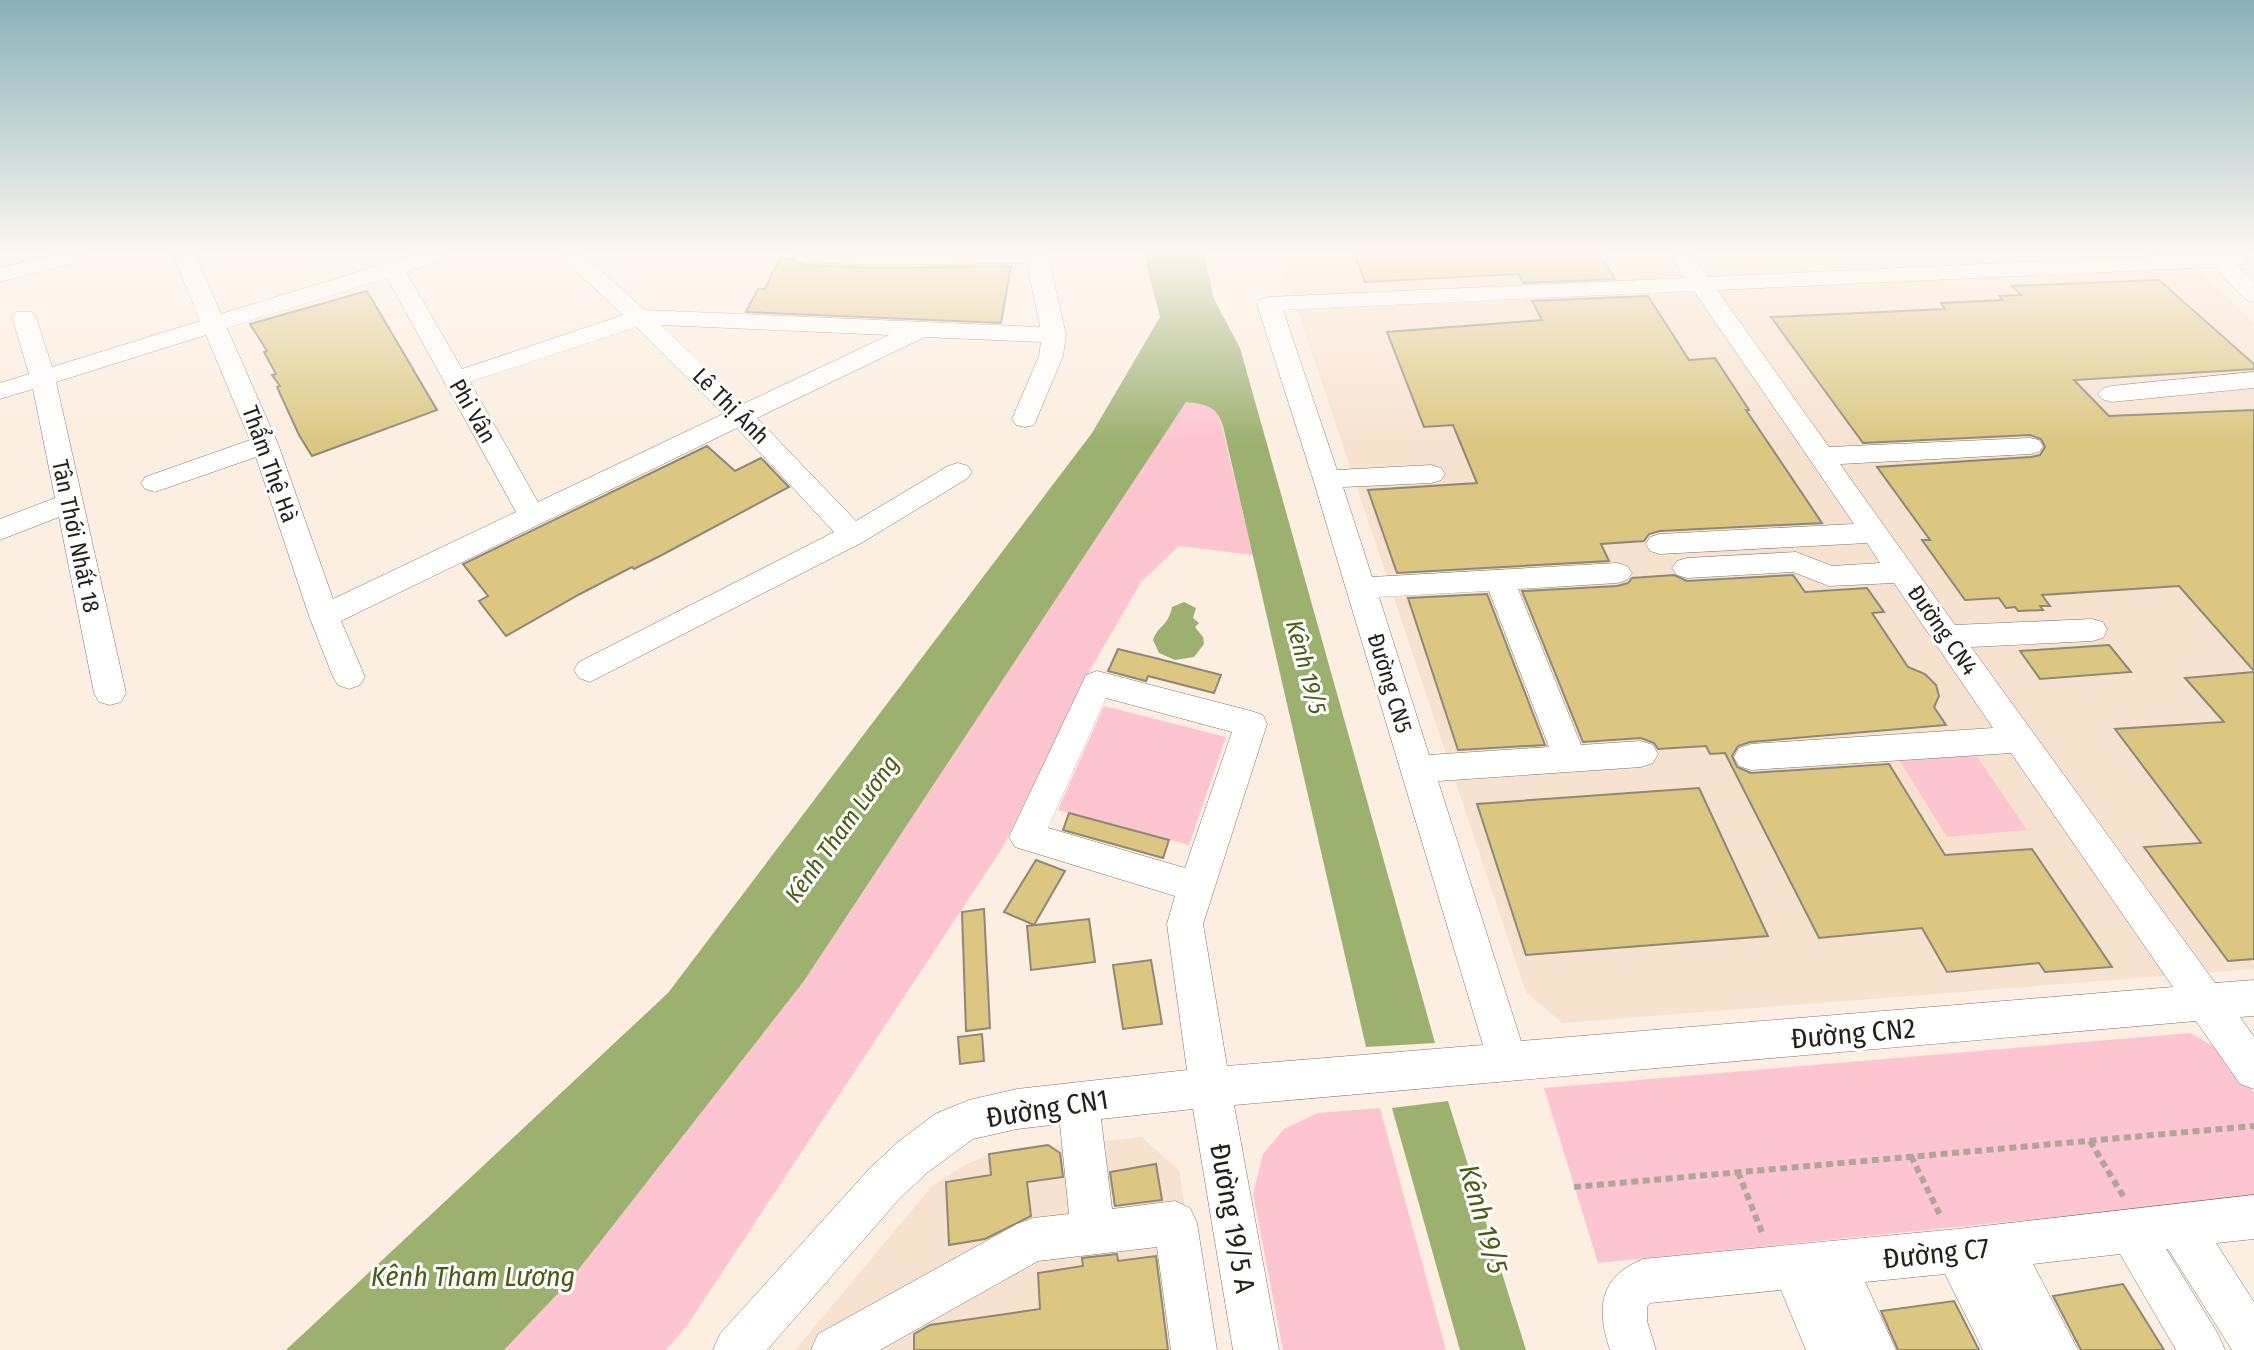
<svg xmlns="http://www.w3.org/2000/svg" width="2254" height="1350" font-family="'Fira Sans Condensed',sans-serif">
<rect width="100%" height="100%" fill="#fceee0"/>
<g fill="#f7e2d0">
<polygon points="1279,255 2184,255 2254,323 2254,969 1562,1023 1526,992"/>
<polygon points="1141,1137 1179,1170 1207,1350 795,1350 932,1186 963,1166 989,1154"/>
</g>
<g fill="#fdc5cf">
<polygon points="1186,402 1208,404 1219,414 1253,555 1179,546 1141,582 1089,672 1003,847 686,1327 666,1350 504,1350 568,1283 804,981"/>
<polygon points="1104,706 1226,737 1189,845 1058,810"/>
<polygon points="1972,749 2027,830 1947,837 1896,755"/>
<polygon points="2190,1033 2226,1053 2254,1093 2254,1197 1598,1263 1544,1088"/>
<polygon points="1380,1108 1446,1350 1283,1350 1253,1194 1263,1154 1284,1129 1318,1113"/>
</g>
<g fill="#9cb070">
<path d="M1144,255H1204L1214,299L1240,348L1435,1043L1366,1047L1223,426C1217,406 1206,404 1186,402L804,981L568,1283L504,1350H286L668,993L1092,433L1160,317Z"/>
<path d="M1184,602L1196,608L1193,618L1199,623L1195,627L1203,637L1204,644L1194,657L1175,660L1159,653L1153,640C1159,624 1168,627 1172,607Z"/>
<polygon points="1448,1101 1526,1350 1460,1350 1392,1108"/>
</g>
<g fill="#dbc782" stroke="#8d8878" stroke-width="2">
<polygon points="1355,255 1600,255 1615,279 1523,283 1519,274 1365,282"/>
<polygon points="780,258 791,259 803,265 878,268 1011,266 1001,323 746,312 758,289 765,289"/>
<polygon points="2159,280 2254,364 2254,369 2074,380 2109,416 2254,410 2254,671 2179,586 2042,595 2050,606 2040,606 2043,610 2018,611 2015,607 2006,608 1999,598 1965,600 1922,540 1930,540 1877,467 2031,457 2040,455 2045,447 2041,439 2030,435 1863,443 1771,317 1945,309 1941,303 2003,300 1999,296 2021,295 2012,286"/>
<polygon points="367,291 437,410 312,456 299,435 282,398 277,387 280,386 272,375 276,374 264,352 267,351 250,324"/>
<polygon points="1648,296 1689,360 1715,358 1749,410 1746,410 1822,523 1660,531 1649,534 1644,541 1601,544 1609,561 1397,573 1368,490 1477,483 1453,425 1424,427 1387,332 1542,320 1532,301"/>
<polygon points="707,446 735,471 761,458 789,487 660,556 634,569 632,567 580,594 506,636 479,601 488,596 463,564"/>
<polygon points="1674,575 1687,581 1793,575 1805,592 1867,588 1884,612 1872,613 1908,667 1925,674 1936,685 1939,696 1934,707 1946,725 1750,742 1738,746 1732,756 1737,767 1751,773 1889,764 1945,855 2032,849 2112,967 2045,972 2039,963 1947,972 1922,928 1819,938 1725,753 1710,754 1706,746 1658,749 1654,743 1641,738 1583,742 1522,591 1617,586 1628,583 1632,578"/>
<polygon points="1487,594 1545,745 1458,750 1408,598"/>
<polygon points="2109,645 2131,672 2040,679 2020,651"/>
<polygon points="1118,649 1155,658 1221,675 1214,693 1148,676 1146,681 1108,671"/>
<polygon points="2254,672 2254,959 2228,961 2144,847 2201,843 2115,729 2224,722 2185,678"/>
<polygon points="1699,788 1768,936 1526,955 1477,804"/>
<polygon points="1069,813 1169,840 1163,858 1063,830"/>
<polygon points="1036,860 1065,871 1034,925 1004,912"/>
<polygon points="984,909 990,1028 966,1031 962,912"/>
<polygon points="1089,919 1095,962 1031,970 1027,926"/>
<polygon points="1151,960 1162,1024 1123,1029 1113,965"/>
<polygon points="982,1034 984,1061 960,1064 958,1037"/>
<polygon points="1048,1145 1060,1153 1063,1177 1027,1182 1031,1216 985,1239 949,1245 946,1182 991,1175 989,1154"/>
<polygon points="1156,1164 1162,1200 1115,1206 1110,1172"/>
<polygon points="1117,1254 1118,1261 1156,1256 1168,1350 914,1350 914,1334 930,1325 1040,1309 1038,1273 1083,1266 1082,1258"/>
<polygon points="2123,1284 2164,1350 2081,1350 2053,1296"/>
<polygon points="1954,1301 1979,1350 1898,1350 1881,1311"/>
</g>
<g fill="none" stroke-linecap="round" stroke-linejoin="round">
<defs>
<g id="minor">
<polygon points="52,255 90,255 87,260 0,282 0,268"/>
<path d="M173,255H195L221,314L413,255H448L445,260L406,272L462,369L623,315L559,255H583L645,310L1040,327L1027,263L878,265L803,262L795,260L792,255H1048L1066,335L1063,356L1034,425L1025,427L1016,425L1012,419L1039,356L1041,342L925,337L757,418L856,521L948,466L958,463L968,466L972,472L968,478L863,542L590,682L579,678L574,670L579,662L834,532L737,428L341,621L365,677L360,685L349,689L338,685L333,677L309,616L256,457L155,492L145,489L141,483L145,477L250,440L206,335L56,382L126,693L121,702L110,705L99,702L94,693L59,517L0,540V519L55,498L33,389L0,399V383L29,374L12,317L16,312H32L36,317L52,367L200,321ZM387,278L516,512L333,599L278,444L227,328ZM661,325L889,335L743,404ZM636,327L723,414L538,502L470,382Z"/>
<path d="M1670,255H1692L1708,277L2174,255H2245L2247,259L2244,264L2237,265L2254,282V302L2246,300L2213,267L1717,290L1829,447L2030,438L2039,440L2043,446L2039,452L2030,454L1840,464L1955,625L2092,619L2103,622L2107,630L2103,638L2092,641L1971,647L2215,983L2254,980V1016L2240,1017L2254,1037V1089L2240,1084L2196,1021L1234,1105L1279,1350H1233L1193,1109L1101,1119L1112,1209L1175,1201L1190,1208L1197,1223L1217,1350H1171L1157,1247L1038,1261L880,1350H811L818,1334L1017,1224L1033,1218L1069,1214L1060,1124L1017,1129L973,1139L928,1172L900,1198L767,1350H713L720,1334L870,1168L898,1142L935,1114L969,1100L1017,1089L1187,1070L1167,924L1175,896L1015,847L1009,837L1086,675L1097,671L1251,711L1263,715L1267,724L1203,924L1227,1066L1483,1045L1313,479L1257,304L1261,299L1269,297L1685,278ZM1694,291L1854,524L1660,534L1650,537L1646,544L1650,551L1660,554L1867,543L1880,563L1832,566L1796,552L1687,558L1677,561L1672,568L1677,575L1687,578L1793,572L1829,586L1894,583L1993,728L1751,744L1739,748L1734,757L1739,766L1751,770L2011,753L2173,987L1521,1041L1438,781L1641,767L1653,763L1658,754L1653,745L1641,741L1581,745L1518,589L1617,583L1627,580L1632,573L1627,566L1617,563L1372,577L1343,487L1431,483L1441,480L1445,474L1441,468L1431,465L1337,470L1283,310ZM1489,591L1549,747L1429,755L1379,597ZM1106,698L1232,732L1185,868L1048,828Z"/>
<polygon points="2254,372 2254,388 2111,402 2102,399 2098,394 2102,389 2111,386"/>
<path d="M2254,1195V1239L2216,1243L2254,1302V1350H2232L2168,1249H2166L2218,1334L2225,1350H2176L2120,1254L2033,1264L2078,1350H1983L1945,1274L1865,1282L1896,1350H1806L1781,1290L1650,1303L1647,1307V1321L1656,1350H1610C1596,1308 1599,1277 1643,1259L1957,1229Z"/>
</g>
</defs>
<use href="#minor" stroke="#817469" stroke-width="1"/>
<g stroke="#afa59a" stroke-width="6" stroke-dasharray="7 4.5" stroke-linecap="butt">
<polyline points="2090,1141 2125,1199"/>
<polyline points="1911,1156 1941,1217"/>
<polyline points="1738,1172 1763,1235"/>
<polyline points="1574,1187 2254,1126"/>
</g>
<use href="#minor" fill="#fff" fill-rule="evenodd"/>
</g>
<linearGradient id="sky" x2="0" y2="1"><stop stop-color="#89b2b8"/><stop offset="0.57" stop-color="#fef7f1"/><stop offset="1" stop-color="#fef7f1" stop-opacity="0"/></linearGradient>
<rect width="2254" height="444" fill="url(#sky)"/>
<g text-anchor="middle" stroke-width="6" stroke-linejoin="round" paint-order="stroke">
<g font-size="23" fill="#241f1a" stroke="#fefefe">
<text transform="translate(731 406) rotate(45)" y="8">Lê Thị Ánh</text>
<text transform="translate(473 411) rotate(60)" y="8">Phi Vân</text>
<text transform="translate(270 464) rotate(70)" y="8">Thẩm Thệ Hà</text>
<text transform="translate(76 536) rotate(78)" y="8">Tân Thới Nhất 18</text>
<text transform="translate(1943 630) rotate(55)" y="8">Đường CN4</text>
<text transform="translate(1390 683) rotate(73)" y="8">Đường CN5</text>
</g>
<g font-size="24" font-style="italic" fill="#495b14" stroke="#fefefe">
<text transform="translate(1306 667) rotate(75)" y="8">Kênh 19/5</text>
<text transform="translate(842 829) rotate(-54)" y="8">Kênh Tham Lương</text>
</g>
<g font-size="28" fill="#241f1a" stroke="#fefefe">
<text transform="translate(1853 1033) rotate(-5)" y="10">Đường CN2</text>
<text transform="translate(1047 1108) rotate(-9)" y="10">Đường CN1</text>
<text transform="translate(1233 1218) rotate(80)" y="10">Đường 19/5 A</text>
<text transform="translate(1936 1253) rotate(-6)" y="10">Đường C7</text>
</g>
<g font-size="28" font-style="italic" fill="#495b14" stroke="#fefefe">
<text transform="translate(1484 1219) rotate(74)" y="10">Kênh 19/5</text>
<text x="473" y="1286">Kênh Tham Lương</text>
</g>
</g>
</svg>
